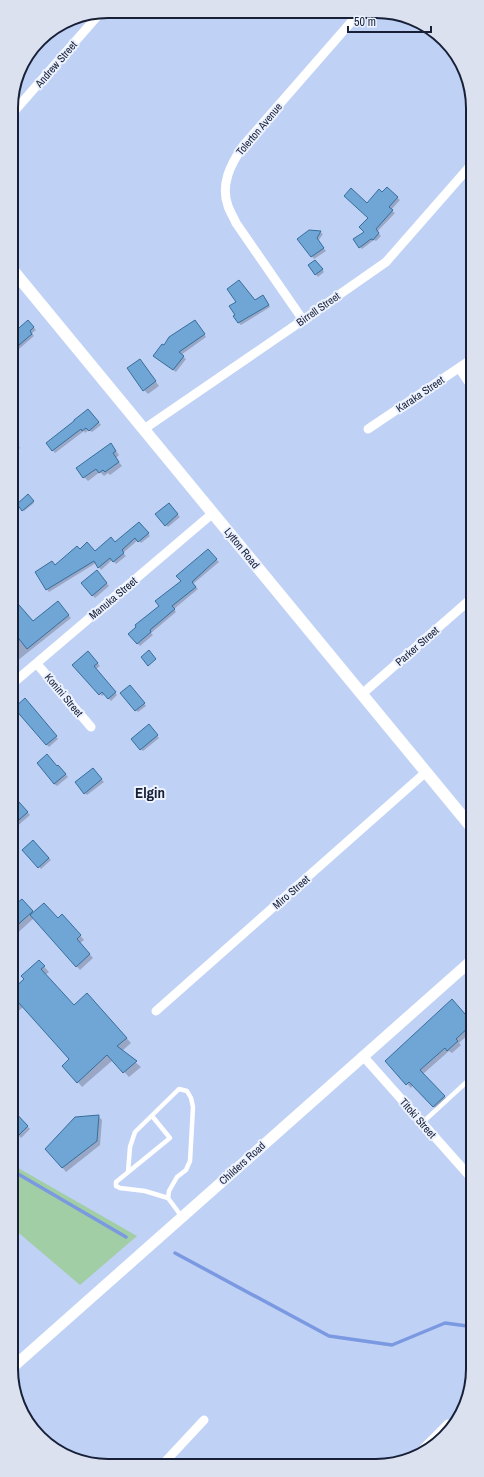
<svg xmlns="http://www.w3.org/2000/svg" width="484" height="1477" font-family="'Archivo Narrow',sans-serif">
<rect width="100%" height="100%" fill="#c0d1f6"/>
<polygon fill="#a1cea4" points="13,1165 137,1236 80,1285 13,1228"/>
<g fill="#0003">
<polygon points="387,188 400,200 391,210 395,213 377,232 381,236 376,241 374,240 362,249 360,247 369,218 367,204 382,193"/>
<polygon points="320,232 323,234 318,241 326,251 314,259 299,239"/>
<polygon points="318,263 324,272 318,277 309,265"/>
<polygon points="265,298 270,307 241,325 239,323 234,316 255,301"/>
<polygon points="11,323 18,330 31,324 36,330 32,333 34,336 12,355"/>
<polygon points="197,323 206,337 181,355 186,359 176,372 156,358 164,346"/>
<polygon points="143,364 159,386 148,394 144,390"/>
<polygon points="91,412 101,425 92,432 89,430 85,433 84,431 55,453 47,443"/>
<polygon points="12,438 20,448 12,455"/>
<polygon points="111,444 119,455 116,458 122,466 110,475 108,473 104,476 100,472 88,481 84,477"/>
<polygon points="28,496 34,503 24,511 18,504"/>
<polygon points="169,504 180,517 168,527 166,525"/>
<polygon points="141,525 150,536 141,543 138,540 123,553 126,556 116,564 112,560 101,570 96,563 49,592 47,589 55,566 80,550 95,552 115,543"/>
<polygon points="208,550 219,562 193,584 198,589 174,609 176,612 151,633 153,635 140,646 129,634 161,606"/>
<polygon points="99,574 109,586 95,598 82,583"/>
<polygon points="12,598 33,622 60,605 71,618 12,665 12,642 18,637 19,633 12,625"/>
<polygon points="88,653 100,666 96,669 117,695 111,701 105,694 102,696 73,666"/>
<polygon points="132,689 146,706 138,712 136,710"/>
<polygon points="27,702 58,739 49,747 46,744"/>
<polygon points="151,728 159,738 143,751 141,749"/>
<polygon points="57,767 61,768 68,777 57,786 54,784"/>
<polygon points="95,772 104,782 87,795 85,793"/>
<polygon points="19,803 30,815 14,829 12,828 12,809"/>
<polygon points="33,841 51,860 41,869 23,850"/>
<polygon points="26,904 34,913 58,919 66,919 84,940 80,943 93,958 80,970 34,918 12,938 12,908"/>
<polygon points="39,961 49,972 45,975 74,1006 92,999 131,1043 122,1051 141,1067 129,1077 113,1060 82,1087 78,1082 70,1059 23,1007 12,1017 12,992 26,979"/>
<polygon points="452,1001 472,1023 472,1031 459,1043 461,1045 452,1053 449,1051 423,1074 448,1100 437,1110 413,1085 411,1088 386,1061"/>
<polygon points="15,1113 30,1129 21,1138 12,1129"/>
<polygon points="98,1116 102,1120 100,1145 66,1172 47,1149"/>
</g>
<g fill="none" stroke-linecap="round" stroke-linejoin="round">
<g stroke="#7a99e1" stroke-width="3.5">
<polyline points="13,1171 126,1237"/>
<polyline points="175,1253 329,1336 392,1345 445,1323 467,1326 473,1329"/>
</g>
</g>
<g fill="#6fa6d6" stroke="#386e9b">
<polygon points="387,187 398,197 389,207 393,210 376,229 379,233 373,240 371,239 359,248 353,239 364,232 359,227 368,218 344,196 351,188 367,203 379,189 382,192"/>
<polygon points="309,230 321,231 317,238 324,248 311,257 297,239"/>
<polygon points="315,260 323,269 315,275 308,265"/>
<polygon points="239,280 255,300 263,295 269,305 238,323 233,316 235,315 229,306 236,302 227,289"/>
<polygon points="28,320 34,327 30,331 32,334 12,351 12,334"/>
<polygon points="195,320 205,334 179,352 184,356 173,370 153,356 162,344 164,345 169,337"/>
<polygon points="140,359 156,381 143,391 127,368"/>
<polygon points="88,409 99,422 89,431 86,428 82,431 81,429 52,451 46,443 74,421 74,420"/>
<polygon points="111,443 116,451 113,453 119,462 105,472 103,470 99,473 96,469 83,478 76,468"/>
<polygon points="28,494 34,501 22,511 17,504"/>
<polygon points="169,503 178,514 165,526 155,514"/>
<polygon points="139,522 149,533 138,542 135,538 122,550 124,553 113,562 110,558 98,568 94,561 46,590 35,572 52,561 55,565 77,546 80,549 87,542 95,551 111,537 115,542"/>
<polygon points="208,549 217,559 192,582 196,587 172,606 175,609 150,630 151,632 137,644 128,634 136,627 135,625 159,606 155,601 181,581 176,576"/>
<polygon points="97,570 107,583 92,596 81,583"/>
<polygon points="12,597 33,621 58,601 69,615 27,649 12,630"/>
<polygon points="149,650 156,659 148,666 141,657"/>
<polygon points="88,651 98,663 94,666 116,692 108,699 102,692 99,695 72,665"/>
<polygon points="130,685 145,703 135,711 120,693"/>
<polygon points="25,698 57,736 46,745 14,708"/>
<polygon points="149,724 158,735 140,750 131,739"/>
<polygon points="47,754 57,766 58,765 66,774 54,784 37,763"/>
<polygon points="93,768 102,779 84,794 75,782"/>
<polygon points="19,802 28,812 12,826 12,808"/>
<polygon points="33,840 49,858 38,868 22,850"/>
<polygon points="22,899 33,911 12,930 12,907"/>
<polygon points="44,903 58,918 62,914 81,935 77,939 90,954 76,967 30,915"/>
<polygon points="39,960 45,966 41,969 74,1005 87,993 127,1038 117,1046 137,1061 123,1073 107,1055 77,1083 62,1066 69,1059 18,1002 12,1007 12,990 24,979 21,976"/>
<polygon points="452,999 472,1022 472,1024 456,1039 458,1041 447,1051 445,1048 420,1070 445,1096 433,1107 409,1082 406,1085 385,1061"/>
<polygon points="12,1109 28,1126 18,1136 12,1130"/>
<polygon points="99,1115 97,1141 62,1168 45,1149 75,1117"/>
</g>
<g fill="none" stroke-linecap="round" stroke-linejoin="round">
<g stroke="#fff" stroke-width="4.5">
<polyline points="152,1116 170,1138 116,1182 116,1186 120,1188 145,1191 168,1198 182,1217"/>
<polyline points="422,1123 472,1077"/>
<polyline points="128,1172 130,1147 135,1132 179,1089 187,1091 191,1098 193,1107 190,1161 186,1170 177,1177 169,1191 168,1198"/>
</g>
<g stroke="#fff" stroke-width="9">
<polyline points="11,115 101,12"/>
<path d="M303,320L236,223C234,218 230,212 228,206C220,184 231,164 243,146L359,13"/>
<polyline points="459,368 472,387"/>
<polyline points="144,429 303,320 386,262 471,165"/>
<polyline points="368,429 472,359"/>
<polyline points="37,664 91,727"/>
<polyline points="12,684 213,513"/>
<polyline points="362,694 472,598"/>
<polyline points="156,1011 426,772"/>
<polyline points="363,1056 473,1180"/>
<polyline points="415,1457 448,1424"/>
<polyline points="163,1464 204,1420"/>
</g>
<polyline stroke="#fff" stroke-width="11" points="13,1367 472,960"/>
<polyline stroke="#fff" stroke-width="12" points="11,268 472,828"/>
</g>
<g text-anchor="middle" stroke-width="4" stroke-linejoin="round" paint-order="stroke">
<g font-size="11" fill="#172037" stroke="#ecf2ff">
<text transform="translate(56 64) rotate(-49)" y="4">Andrew Street</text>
<text transform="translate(259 129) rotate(-50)" y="4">Tolerton Avenue</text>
<text transform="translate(318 309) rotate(-35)" y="4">Birrell Street</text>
<text transform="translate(420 394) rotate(-34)" y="4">Karaka Street</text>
<text transform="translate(242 548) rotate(51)" y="4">Lytton Road</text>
<text transform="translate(113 598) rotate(-40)" y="4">Manuka Street</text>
<text transform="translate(417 646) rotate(-41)" y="4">Parker Street</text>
<text transform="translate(64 695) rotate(50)" y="4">Konini Street</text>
<text transform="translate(291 892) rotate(-41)" y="4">Miro Street</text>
<text transform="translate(418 1118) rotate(49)" y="4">Titoki Street</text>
<text transform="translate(242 1163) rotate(-42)" y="4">Childers Road</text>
</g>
<g font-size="15" font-weight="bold" fill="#172037" stroke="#ecf2ff">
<text x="150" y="798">Elgin</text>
</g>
</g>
<path d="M0 0H484V1477H0ZM108 18H376A90 90 0 0 1 466 108V1369A90 90 0 0 1 376 1459H108A90 90 0 0 1 18 1369V108A90 90 0 0 1 108 18Z" fill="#dbe1ef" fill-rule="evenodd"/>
<path fill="none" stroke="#172037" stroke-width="2" d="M108 18H376A90 90 0 0 1 466 108V1369A90 90 0 0 1 376 1459H108A90 90 0 0 1 18 1369V108A90 90 0 0 1 108 18Z"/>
<path d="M348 26v6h83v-6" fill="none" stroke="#172037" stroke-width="2"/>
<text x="354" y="26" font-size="12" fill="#172037" stroke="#ecf2ff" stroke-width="3" paint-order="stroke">50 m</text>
</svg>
